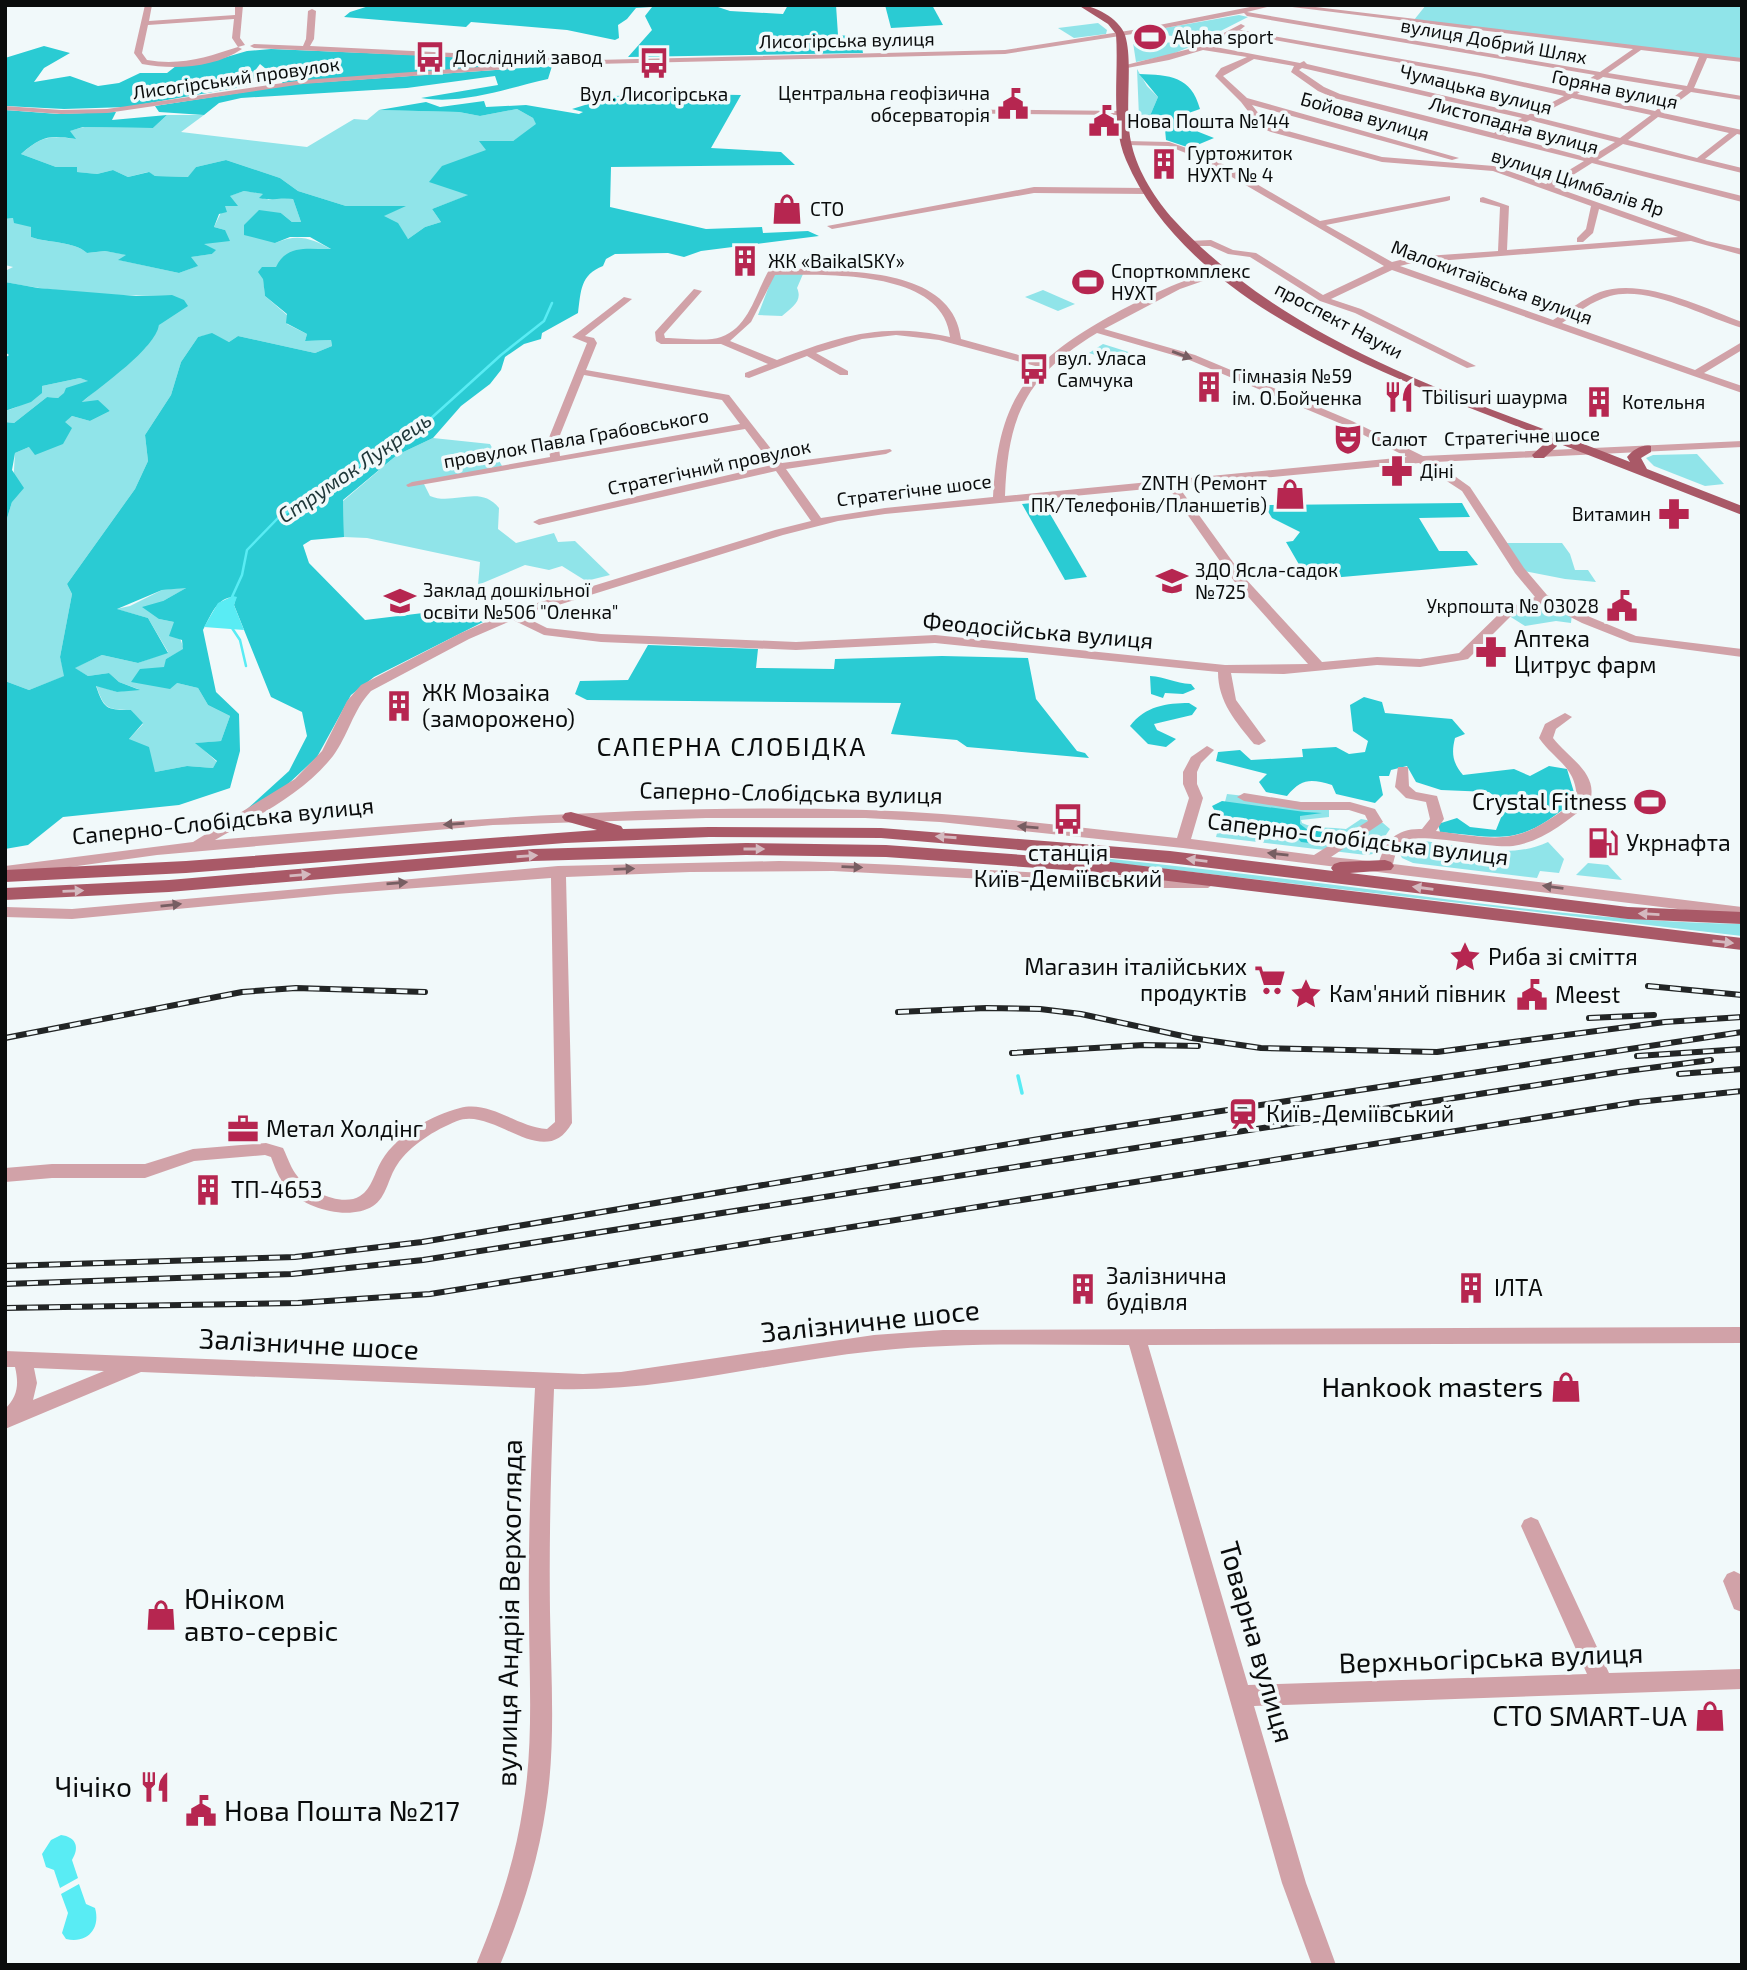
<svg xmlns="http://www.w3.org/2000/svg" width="1747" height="1970" font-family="'Exo 2',sans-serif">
<rect width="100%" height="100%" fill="#f1f9fa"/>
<g fill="#90e4e9">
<polygon points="1426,5 1742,5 1742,59 1414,20"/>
<polygon points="1239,15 1248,17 1203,40 1142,32"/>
<polygon points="1098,23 1107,30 1106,34 1074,38 1058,28"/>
<polygon points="1132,36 1138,38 1192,46 1170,55 1136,62"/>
<polygon points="1137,69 1147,86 1158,97 1146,125 1143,117 1139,117"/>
<path d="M517,109L533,118L537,125L513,141H480L487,150L469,195L432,209L441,222L425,227L408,239L383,216L404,206H346L298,191L280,178L226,160L196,167L189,177L155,176L148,172L128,177L113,170L97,174L76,172V167H56L21,154C41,137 48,135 75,139L69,131L84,127L153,128L167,115H204L181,132L307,147L354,119L367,120L379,110L459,112L480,116Z"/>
<path d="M244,191L264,194L268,200L280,197L293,199L301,222H292L281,213L275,243C298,233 311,238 333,250L276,267H262L265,296L287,315V324L307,334L305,341L331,340L332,346L315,353L238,336L229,342L212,334L198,337L181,362L171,395L145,435L148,461L135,489L67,584L72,594L60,657L65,676L29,690L5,681V525L12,502L15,453L29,447L72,416L90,421L110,411L98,401L81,403L146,347L159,325L172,295C116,297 60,293 5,282V271L13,267L5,265V219L13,218L32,227L31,237C47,243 74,241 87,253L105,251L128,255L119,260L179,273L197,266L190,257L212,254L215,250L202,244L225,230L214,227L229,196Z"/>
<path d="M774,273L803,274L797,288C803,301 792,307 782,316L758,315Z"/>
<polygon points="1043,290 1075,304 1058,311 1025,297"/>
<polygon points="1103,344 1138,355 1124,364 1089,353"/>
<path d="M80,378L89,381L58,398L47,397L14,423L5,422V411C21,407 32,399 42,386Z"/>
<path d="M433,438L490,444L502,466L423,482L430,496C453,506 480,484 499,508L498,529L516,543L554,533L558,542L575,541L610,575L586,581L562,566L549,570L525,565L478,585L480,562L367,538L344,537L343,501L397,455Z"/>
<polygon points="1697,454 1724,484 1705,486 1654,466 1646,458 1653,455"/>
<polygon points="1501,543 1562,543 1570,554 1575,570 1588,570 1596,582 1565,579 1519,570"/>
<path d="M188,587L163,601L159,619L174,622L184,649L166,659L177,683L198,688L208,705L230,716L221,741L196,743L217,762L213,768L187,766L155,772L129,739L143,724L131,710C106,710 104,708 96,685L117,692L138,689L119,682L109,673L88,676L74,668L102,655L138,663L168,652L148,618L116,609L130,606L162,590Z"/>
<polygon points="1543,598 1572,613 1571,623 1556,621 1525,626 1506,614"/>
<path d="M1227,794L1299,802L1302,808L1329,809V817L1301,820L1302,823C1315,829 1331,827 1346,829L1361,819L1383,823L1390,829L1373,854L1366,855L1216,837Z"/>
<path d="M1424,841C1463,846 1511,860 1548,842L1564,859L1559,873L1540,871L1537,878L1413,863L1402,858L1398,850L1401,846Z"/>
<path d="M1028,850C1131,861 1233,872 1335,885C1470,902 1605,922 1742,924V936L1029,853Z"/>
<polygon points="1588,863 1608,865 1622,880 1576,875"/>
</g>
<g fill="#2acbd3" fill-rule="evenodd">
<polygon points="372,5 712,5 730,11 783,14 788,5 836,5 838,35 860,37 863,53 628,57 652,30 645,16 652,7 636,8 627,19 618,25 619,38 615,40 567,30 471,22 466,27 344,17 350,12"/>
<polygon points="885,5 932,5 943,25 891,28"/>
<polygon points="44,46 70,53 44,68 34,82 70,76 98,86 119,83 140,73 167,73 176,66 206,63 247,51 271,49 534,60 533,64 283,83 260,64 254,72 253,85 127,107 64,109 5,106 5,58"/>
<path d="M552,66L548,79C507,88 464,105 421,98L498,85L495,76L407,88L241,98L219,103L204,115L159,112L155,106L296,84Z"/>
<path d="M1139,74C1170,75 1191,76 1200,109L1180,116L1176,123L1214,138L1190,148L1166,140L1165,129L1146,125L1158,97Z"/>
<path d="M676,94L741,95L711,148L781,152L795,165L611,167L610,207L706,229L762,227L763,233L808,231L819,236L701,251L684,257L668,253L615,254L606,259L603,266C580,275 581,291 578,313L542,333L541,339L524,344L505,357L501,370L490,384L461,406L433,438L397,455L343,500L344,537L311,540L303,545L309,563L365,620L448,610L483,622L374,677L351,695L317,757L287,785L246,810L289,771L307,736L302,712L271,697L234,605L236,597C217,596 211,615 203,630L216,692L239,714L240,751L230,788L179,805L63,817L28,845L5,849V681L29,690L64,676L60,657L72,594L67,584L135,489L148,461L145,435L171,395L181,362L198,337L212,333L229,342L238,336L315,353L332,346L331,340L305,341L307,334L286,323L287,314L265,296L263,279L258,272L262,267H276C287,243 311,250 331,249L310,237H290L275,243L244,235V225L259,210L281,213L292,222H301L293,199C281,197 270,201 259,198L263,194L244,191L230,196L238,206H225L227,212L219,214L214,227L225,230L230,241L204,244L216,250L212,254L191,257L198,266L179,273L118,260L126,255L105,251L87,253C74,241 47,243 31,237V227L14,223L13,218L5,219V110L58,114L116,112L112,120L167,115L153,128L83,127L70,131L76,139C49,135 42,136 21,154L56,167H77V172L97,174L113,170L128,177L149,172L155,176L188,177L196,167L226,160L280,178L298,191L346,206H406L384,216L398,223L408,239L425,227L441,222L432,209L468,195L429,182L442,166L486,150L479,141H513L536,124L533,118L517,109L480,116L459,112L379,110L426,102L440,107L484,101L486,107L526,105L579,114L583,112L572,109L614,96ZM186,588L163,601L142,607L159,619L174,622L169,636L182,640L183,649L166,659L164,667L140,669L131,682L170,689L177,683L198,688L208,705L230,716L221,741L195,743L217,761L213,768L187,766L155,772L149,747L129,739L143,723L131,710C106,710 104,709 96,686L117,692L140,690L119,682L109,673L88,676L75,668L102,655L138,663L168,653L148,618L117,609L162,590Z"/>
<path d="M5,282L38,288L136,296L172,295L184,300L188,306L159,325C155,349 102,385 82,402L98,400L110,411L90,421L72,416L65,422L72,428L63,444L35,455L29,447L15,453L12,470L24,488L12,502L5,525V422L14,423L47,397L58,398L64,393L66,388L88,381L80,378L42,386V393L31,402L5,411V358L9,355L5,352Z"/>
<polygon points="1043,502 1087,577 1065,580 1022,504"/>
<polygon points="1462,503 1470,517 1419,518 1439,551 1467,551 1478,565 1308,580 1286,542 1293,541 1300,532 1272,518 1264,505"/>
<polygon points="648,645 758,649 756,668 834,669 835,659 942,656 1028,658 1036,699 1077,751 1085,753 1089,758 967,747 957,740 891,734 901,703 587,700 575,694 580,681 628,680"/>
<path d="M1150,676C1166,677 1174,683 1191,684L1195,689L1183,694L1165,693L1163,698L1151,694Z"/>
<path d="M1364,697L1382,702L1385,713L1452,719L1465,734L1455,738C1451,754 1453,763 1463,775L1514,769L1530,776L1549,766L1567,769L1576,799C1521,845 1508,839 1440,832L1438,824L1457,818L1470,827L1496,830L1506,805L1489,792L1441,790L1416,782L1407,766L1391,770L1389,776H1379L1383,795L1375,803L1336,794L1332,785C1311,779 1302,778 1287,796L1266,792L1259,782L1267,774L1216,761L1218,752L1240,750L1251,760L1303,757L1302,749L1336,747L1349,754L1365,752L1368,741L1353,731L1350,705Z"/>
<path d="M1189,703L1197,708L1192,715L1154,724L1157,730L1176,739L1166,747L1148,744L1130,726C1145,706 1167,703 1189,703Z"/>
<polygon points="1222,801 1305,812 1322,813 1300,816 1300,824 1309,831 1338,830 1345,834 1342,841 1326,845 1301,842 1294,834 1277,832 1252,819 1243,822 1216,813 1212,806"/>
</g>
<g fill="#59ecf4">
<polygon points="233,596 237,597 234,605 244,630 204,627 218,603"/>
<path d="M61,1835C76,1837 80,1847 72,1860L78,1878L60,1888L54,1870L46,1867L42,1854L51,1840Z"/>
<path d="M79,1884L86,1904L95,1908C101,1929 87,1944 66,1939L62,1933L68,1913L61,1894Z"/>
</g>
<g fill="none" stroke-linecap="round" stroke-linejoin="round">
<g stroke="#59ecf4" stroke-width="2.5">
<polyline points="232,597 242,575 247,550 278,518 428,421 501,355 544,321 552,303"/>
<polyline points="230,625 240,640 246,666"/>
</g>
<polyline stroke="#59ecf4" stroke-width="3.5" points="1018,1076 1022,1093"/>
<g fill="#d1a2a8" fill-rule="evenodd">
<path d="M145,5H152L149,21L235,15V5H243L240,38L245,45L238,47L232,38L234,19L148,25L142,53L147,60C181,66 207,57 238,47L242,49C214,68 174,70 142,64L134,53Z"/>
<path d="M1260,5H1275L1247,12L1600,72L1633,49L1276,5H1299L1742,58V62L1707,58L1694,88L1742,96V100L1691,92L1663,113L1742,130V135L1737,134L1705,159L1742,168V173L1623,144L1598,160L1742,196V202L1592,163L1554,187L1707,241L1742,249V255L1691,241L1412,263L1400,266L1553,320C1569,310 1583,299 1600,292C1641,277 1703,307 1742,322V328C1705,317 1648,285 1610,296C1592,301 1577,313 1562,323L1695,370L1742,342V350L1704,373L1742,386V393L1392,270L1331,299L1361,309L1476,366L1467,368L1355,313L1320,301L1250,257L1228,254L1210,246H1186L1184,244L1189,241L1211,240L1233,250L1256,253L1323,295L1384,266L1201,159L1168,146L1126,145L1122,143L1126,141L1169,142L1207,155L1320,221L1450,196V200L1447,201L1326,225L1392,262L1412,257L1498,251L1500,207L1480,202V198L1483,197L1509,206L1507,250L1678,237L1599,209L1593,233L1583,242H1577V238L1586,229L1591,206L1493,171L1382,162L1271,132L1261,128L1241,102L1215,76L1221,68L1247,57L1203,50L1169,60L1122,69L1118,67L1197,47L1241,24L1245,26L1240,30L1480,73L1570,92L1595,75L1247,16L1244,13L1139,33L1005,54L595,64L254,48L250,46L254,44L303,46L306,39L308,11L312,9L316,11L314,39L310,46L595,60L1005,50L1139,29ZM1235,33L1480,77L1564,96L1528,115L1307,64L1304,61L1300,63L1210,46ZM1641,50L1699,57L1687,86L1608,73ZM1254,59L1294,66L1291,72L1318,91L1334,98L1584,161L1546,184L1494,166L1382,157L1277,128L1267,124L1252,105L1452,160L1459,158L1247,98L1223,76ZM1302,68L1522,118L1494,133L1340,94L1324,87L1299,70ZM1603,77L1683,90L1655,111L1577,94ZM1572,98L1651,115L1620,138L1536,117ZM1658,117L1729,133L1697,158L1628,140ZM1530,120L1537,122L1615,142L1589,158L1502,135Z"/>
<polygon points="506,65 509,69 303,84 107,113 61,114 5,110 5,106 61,110 107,109 303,80"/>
<polygon points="935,109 1124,111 1128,113 1124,115 932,113"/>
<polygon points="1034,187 1146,188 1150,191 1146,194 1034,193 832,229 827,226"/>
<path d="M1220,269L1225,272L1223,274L1180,289L1104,329L1195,355L1352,421L1423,456L1742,441V447L1435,462L1470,487L1524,568L1547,595L1590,617L1636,636L1742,649V657L1630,642L1582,623L1543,603L1510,617L1468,659L1463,660L1420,667L1377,665L1284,674L1231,673L1236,700L1266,741L1259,745L1254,744C1236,722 1218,702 1218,672L935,643L796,650L601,642L544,635L513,620L469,639L371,691C353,710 348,736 333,756C303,794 256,817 215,840C432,822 648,803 866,810C970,813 1074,827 1177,838L1189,798L1183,784V772L1191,757L1207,746L1214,750L1201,763L1197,772V784L1203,798L1191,839L1314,855L1368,821L1365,815L1349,810H1301L1244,801L1237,797L1244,793L1301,802H1350L1375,809L1383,822L1331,857L1379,862C1386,840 1397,828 1422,829L1430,819L1426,802L1406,798L1395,787L1398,767H1408L1409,786L1416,792L1437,796L1444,819L1436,831C1508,841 1517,845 1577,800C1576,766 1557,763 1539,738L1545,724L1565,713L1572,717L1556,729L1553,738C1568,758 1601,774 1589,804C1565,822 1544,841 1513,846C1489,849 1419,832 1405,841C1397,846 1395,856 1393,864L1742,907V917L1183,848L940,822L865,818H706L493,825L157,855L5,876V866L193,842L295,779L322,751L347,701L361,685L461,633L508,612L775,530L811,521L776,471L539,525L533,522L539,519L772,465L745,429L408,487L406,485L412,482L550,457L548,440L587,343L572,337L624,297L632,299L585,336L594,338L597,343L586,370L729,395L782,463L890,449L892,451L886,454L786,469L821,518L885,508L993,497C996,448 1003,403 1039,367L939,340L896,335L862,339L816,353L848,371V375H840L807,356L749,378L745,377V373L768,364L721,344H661L656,341L655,332L694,289L702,291L664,334L665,338C680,338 708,342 721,337C749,328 756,292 769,270C786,267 806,269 823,270C872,272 954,276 961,339L1044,362C1078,328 1172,281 1220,269ZM775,275C825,275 943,269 950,337C882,322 840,336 777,360L730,341L751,322ZM1097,333L1187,359L1344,425L1407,457L1005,496C1008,415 1026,376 1097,333ZM584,375L722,400L740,424L560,456L558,440ZM1419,463L1462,491L1515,573L1535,597L1502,611L1459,653L1420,659L1377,657L1322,662L1243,576L1178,486ZM1168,487L1234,581L1308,664L1225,665L935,635L796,642L601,634L547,628L523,616L783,535L838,521L885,514Z"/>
<path d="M779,861C922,863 1065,878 1208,878L1215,883L1208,888H1154L833,871L690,872L566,877L572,1123C544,1173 494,1106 457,1121C435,1130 410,1145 397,1165C388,1178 387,1197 373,1206C349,1221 307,1209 288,1190C280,1181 275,1168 271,1157L265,1155L194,1161L145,1178H52L5,1182V1168L52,1164H145L193,1149L266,1143L283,1148C288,1158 291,1169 298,1177C309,1192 343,1207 360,1196C372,1189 375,1171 382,1160C398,1134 432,1115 460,1108C490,1100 517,1127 547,1129L555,1122L551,878L336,894L72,919L5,917V907L72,909L558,866Z"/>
<path d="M1742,1327V1343L1148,1345L1248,1685L1587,1674L1521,1526L1524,1520L1531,1517L1538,1520L1609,1673L1742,1669V1689L1254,1706L1306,1883L1336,1965H1312L1282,1883L1129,1345C1045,1345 959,1342 875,1351C768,1362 662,1393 554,1389C551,1463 549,1537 550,1612C551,1677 556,1743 546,1807C538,1862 521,1914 500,1965H476C497,1914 515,1862 523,1807C534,1743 529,1676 529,1611C528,1537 531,1462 535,1388L141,1372L5,1429V1409C18,1396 19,1384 15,1367H5V1351L583,1374L621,1372L874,1335L943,1330ZM34,1368L104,1371L33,1400L37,1383Z"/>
<polygon points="1734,1571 1742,1575 1742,1612 1734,1609 1723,1581 1727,1574"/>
</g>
<g fill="#a95967" fill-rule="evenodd">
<path d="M1078,5C1094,5 1119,18 1125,35C1134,64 1123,112 1132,146C1138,172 1156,200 1174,220C1292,348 1472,400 1630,462L1627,457C1633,450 1642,444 1651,446V452L1641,458L1647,469L1742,506V515L1555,442L1557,446L1544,458H1534L1532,455L1543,445L1539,435C1399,379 1190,310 1126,160C1110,122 1119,75 1116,34L1108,24Z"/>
<polygon points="571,812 621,826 623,829 709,827 881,828 1170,851 1333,871 1331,868 1334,864 1340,862 1385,860 1391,862 1394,866 1391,870 1350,873 1628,907 1742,912 1742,924 1628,919 1170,863 881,838 709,837 565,843 186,873 5,882 5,870 186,861 597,830 565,821 562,817 565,813"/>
<polygon points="746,843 886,845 1094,860 1742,938 1742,950 1094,872 886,857 746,855 533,861 169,892 5,900 5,888 169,880 533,849"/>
</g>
<defs>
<g id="rail">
<polyline points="1648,986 1742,995"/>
<polyline points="898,1012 986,1008 1040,1009 1081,1014 1192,1038 1261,1048 1437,1052 1665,1022 1742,1017"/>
<polyline points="1589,1018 1654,1015"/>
<polyline points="5,1038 242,992 296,988 425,992"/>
<polyline points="1012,1053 1144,1045 1198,1046"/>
<polyline points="1637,1056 1742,1049"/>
<polyline points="1679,1074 1742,1069"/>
<polyline points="5,1266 295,1257 422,1242 1063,1135 1742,1032"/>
<polyline points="5,1284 292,1274 423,1260 1619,1072 1711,1060"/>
<polyline points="5,1308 298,1303 430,1294 1638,1102 1742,1091"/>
</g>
</defs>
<use href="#rail" stroke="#222525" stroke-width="6"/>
<use href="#rail" stroke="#f1f9fa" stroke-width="3.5" stroke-dasharray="11" stroke-linecap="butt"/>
</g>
<defs><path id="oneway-solid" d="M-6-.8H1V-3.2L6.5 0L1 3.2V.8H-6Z" transform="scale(1.75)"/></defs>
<g fill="#775e62">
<use href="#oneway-solid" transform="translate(1182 355) rotate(20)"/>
<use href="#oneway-solid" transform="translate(454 824) rotate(176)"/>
<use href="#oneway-solid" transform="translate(1028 827) rotate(-175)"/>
<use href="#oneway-solid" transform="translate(1278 854) rotate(-174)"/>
<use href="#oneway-solid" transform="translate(852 867) rotate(2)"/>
<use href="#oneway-solid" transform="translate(624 869) rotate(-2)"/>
<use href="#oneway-solid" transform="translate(397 883) rotate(-5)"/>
<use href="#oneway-solid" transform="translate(1553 887) rotate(-173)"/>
<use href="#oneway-solid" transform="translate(171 905) rotate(-6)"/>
</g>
<g fill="#d4b9bf">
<use href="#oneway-solid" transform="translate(946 837) rotate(-176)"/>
<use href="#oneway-solid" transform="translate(754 849)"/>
<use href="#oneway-solid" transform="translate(527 856) rotate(-4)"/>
<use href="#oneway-solid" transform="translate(1197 860) rotate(-173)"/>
<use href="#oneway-solid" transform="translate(300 875) rotate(-5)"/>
<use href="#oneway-solid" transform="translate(1423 888) rotate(-172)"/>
<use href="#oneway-solid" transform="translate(73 891) rotate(-2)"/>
<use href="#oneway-solid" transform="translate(1649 914) rotate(-177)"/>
<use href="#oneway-solid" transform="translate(1723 942) rotate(6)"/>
</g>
<defs>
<symbol id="stadium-bare" viewBox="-9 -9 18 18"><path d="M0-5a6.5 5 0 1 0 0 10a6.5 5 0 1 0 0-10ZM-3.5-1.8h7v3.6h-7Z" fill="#b62650" stroke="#f1f9fa" stroke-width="2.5" paint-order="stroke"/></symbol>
<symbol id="bus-bare" viewBox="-9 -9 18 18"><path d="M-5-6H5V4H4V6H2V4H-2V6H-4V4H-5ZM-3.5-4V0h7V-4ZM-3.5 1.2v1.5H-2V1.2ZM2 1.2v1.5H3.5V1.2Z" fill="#b62650" stroke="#f1f9fa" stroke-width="2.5" paint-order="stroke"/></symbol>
<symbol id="civic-bare" viewBox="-9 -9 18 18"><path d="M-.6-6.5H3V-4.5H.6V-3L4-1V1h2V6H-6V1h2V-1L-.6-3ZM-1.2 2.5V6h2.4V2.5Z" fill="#b62650" stroke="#f1f9fa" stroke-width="2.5" paint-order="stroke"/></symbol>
<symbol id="building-bare" viewBox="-9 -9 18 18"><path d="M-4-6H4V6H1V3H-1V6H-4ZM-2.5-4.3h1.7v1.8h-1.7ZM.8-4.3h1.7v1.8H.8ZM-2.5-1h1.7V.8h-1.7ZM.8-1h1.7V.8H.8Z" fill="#b62650" stroke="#f1f9fa" stroke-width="2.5" paint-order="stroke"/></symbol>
<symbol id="shop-bare" viewBox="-9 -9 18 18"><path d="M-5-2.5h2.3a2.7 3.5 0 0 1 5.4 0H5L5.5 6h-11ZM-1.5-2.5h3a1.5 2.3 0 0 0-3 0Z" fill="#b62650" stroke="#f1f9fa" stroke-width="2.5" paint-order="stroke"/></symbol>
<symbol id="restaurant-bare" viewBox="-9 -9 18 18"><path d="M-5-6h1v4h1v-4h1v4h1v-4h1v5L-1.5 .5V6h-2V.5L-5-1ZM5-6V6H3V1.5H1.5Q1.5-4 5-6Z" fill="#b62650" stroke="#f1f9fa" stroke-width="2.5" paint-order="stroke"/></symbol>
<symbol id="theatre-bare" viewBox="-9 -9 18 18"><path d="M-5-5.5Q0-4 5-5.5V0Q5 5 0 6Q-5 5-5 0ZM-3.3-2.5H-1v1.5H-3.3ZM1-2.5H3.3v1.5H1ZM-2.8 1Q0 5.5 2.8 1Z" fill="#b62650" stroke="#f1f9fa" stroke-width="2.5" paint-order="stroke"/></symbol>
<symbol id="pharmacy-bare" viewBox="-9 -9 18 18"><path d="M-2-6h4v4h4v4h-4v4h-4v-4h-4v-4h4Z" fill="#b62650" stroke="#f1f9fa" stroke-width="2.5" paint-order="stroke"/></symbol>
<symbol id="school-bare" viewBox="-9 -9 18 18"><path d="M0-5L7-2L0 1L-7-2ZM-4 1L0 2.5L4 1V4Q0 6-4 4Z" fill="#b62650" stroke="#f1f9fa" stroke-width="2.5" paint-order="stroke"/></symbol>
<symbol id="fuel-bare" viewBox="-9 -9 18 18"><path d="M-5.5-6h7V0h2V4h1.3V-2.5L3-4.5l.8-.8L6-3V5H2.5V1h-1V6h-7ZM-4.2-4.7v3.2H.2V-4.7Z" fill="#b62650" stroke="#f1f9fa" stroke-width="2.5" paint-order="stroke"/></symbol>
<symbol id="sight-bare" viewBox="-9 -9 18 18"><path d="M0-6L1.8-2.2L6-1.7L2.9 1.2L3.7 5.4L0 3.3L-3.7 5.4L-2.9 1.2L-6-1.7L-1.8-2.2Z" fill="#b62650" stroke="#f1f9fa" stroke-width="2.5" paint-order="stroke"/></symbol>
<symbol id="supermarket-bare" viewBox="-9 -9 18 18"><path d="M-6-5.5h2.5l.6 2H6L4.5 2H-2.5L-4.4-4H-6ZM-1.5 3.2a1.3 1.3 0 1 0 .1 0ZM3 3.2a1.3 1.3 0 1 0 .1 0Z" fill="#b62650" stroke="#f1f9fa" stroke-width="2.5" paint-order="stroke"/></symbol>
<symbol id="station-bare" viewBox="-9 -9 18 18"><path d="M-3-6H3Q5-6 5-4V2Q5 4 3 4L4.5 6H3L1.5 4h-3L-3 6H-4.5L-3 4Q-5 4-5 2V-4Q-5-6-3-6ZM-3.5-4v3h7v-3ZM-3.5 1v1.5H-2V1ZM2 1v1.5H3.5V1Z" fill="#b62650" stroke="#f1f9fa" stroke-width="2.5" paint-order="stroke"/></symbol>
<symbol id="office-bare" viewBox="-9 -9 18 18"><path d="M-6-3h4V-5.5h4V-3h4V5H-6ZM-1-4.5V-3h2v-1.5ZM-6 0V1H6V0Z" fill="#b62650" stroke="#f1f9fa" stroke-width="2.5" paint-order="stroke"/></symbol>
</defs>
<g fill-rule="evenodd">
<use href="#stadium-bare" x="1128" y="15" width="44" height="44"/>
<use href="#bus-bare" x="408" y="35" width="44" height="44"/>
<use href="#bus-bare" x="632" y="41" width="44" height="44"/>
<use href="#civic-bare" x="991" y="82" width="44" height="44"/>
<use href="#civic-bare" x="1082" y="99" width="44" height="44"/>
<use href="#building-bare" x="1142" y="142" width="44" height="44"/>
<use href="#shop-bare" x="765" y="187" width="44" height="44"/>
<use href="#building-bare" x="723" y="239" width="44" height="44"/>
<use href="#stadium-bare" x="1066" y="260" width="44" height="44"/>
<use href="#bus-bare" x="1012" y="347" width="44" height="44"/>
<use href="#building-bare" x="1187" y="365" width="44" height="44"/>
<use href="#restaurant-bare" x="1377" y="375" width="44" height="44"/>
<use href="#building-bare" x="1577" y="380" width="44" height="44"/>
<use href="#theatre-bare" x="1326" y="417" width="44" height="44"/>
<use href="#pharmacy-bare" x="1375" y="449" width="44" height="44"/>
<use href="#shop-bare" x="1268" y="472" width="44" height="44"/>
<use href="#pharmacy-bare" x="1652" y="492" width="44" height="44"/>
<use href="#school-bare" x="1150" y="559" width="44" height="44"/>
<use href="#school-bare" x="378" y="579" width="44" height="44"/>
<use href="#civic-bare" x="1600" y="584" width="44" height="44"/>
<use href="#pharmacy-bare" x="1469" y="630" width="44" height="44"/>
<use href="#building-bare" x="377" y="684" width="44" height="44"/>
<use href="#stadium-bare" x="1628" y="780" width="44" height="44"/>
<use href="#bus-bare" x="1046" y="797" width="44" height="44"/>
<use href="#fuel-bare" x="1581" y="821" width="44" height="44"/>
<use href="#sight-bare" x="1443" y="935" width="44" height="44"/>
<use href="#supermarket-bare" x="1248" y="958" width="44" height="44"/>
<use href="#sight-bare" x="1284" y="972" width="44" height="44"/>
<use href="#civic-bare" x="1510" y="973" width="44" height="44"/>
<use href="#station-bare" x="1221" y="1092" width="44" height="44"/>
<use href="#office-bare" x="221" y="1107" width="44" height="44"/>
<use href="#building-bare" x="186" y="1168" width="44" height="44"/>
<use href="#building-bare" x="1449" y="1266" width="44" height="44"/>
<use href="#building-bare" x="1061" y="1267" width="44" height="44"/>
<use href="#shop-bare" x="1544" y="1365" width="44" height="44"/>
<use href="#shop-bare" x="139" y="1593" width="44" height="44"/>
<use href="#shop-bare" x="1688" y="1694" width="44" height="44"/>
<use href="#restaurant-bare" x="133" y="1765" width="44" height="44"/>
<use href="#civic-bare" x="179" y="1789" width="44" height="44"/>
</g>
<g text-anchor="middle" stroke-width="7" stroke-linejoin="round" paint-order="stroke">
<g font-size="19" fill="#0a0c0c" stroke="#f1f9fa" text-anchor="start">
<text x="1173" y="44">Alpha sport</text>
<text x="453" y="64">Дослідний завод</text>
<text x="990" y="100" text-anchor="end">Центральна геофізична<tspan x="990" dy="22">обсерваторія</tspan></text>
<text x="654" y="101" text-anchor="middle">Вул. Лисогірська</text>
<text x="1127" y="128">Нова Пошта №144</text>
<text x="1187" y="160">Гуртожиток<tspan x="1187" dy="22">НУХТ № 4</tspan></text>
<text x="810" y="216">СТО</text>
<text x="768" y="268">ЖК «BaikalSKY»</text>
<text x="1111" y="278">Спорткомплекс<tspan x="1111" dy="22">НУХТ</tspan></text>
<text x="1057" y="365">вул. Уласа<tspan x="1057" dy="22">Самчука</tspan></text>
<text x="1232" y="383">Гімназія №59<tspan x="1232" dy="22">ім. О.Бойченка</tspan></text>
<text x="1422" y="404">Tbilisuri шаурма</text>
<text x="1622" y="409">Котельня</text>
<text x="1371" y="446">Салют</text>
<text x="1420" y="478">Діні</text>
<text x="1267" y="490" text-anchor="end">ZNTH (Ремонт<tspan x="1267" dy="22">ПК/Телефонів/Планшетів)</tspan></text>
<text x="1651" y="521" text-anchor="end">Витамин</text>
<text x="1195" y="577">ЗДО Ясла-садок<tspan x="1195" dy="22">№725</tspan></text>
<text x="423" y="597">Заклад дошкільної<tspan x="423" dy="22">освіти №506 "Оленка"</tspan></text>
<text x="1599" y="613" text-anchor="end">Укрпошта № 03028</text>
</g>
<g font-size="19" fill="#0a0c0c" stroke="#f1f9fa">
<text transform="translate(847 40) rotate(-1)" y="7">Лисогірська вулиця</text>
<text transform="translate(1494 41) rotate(10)" y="7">вулиця Добрий Шлях</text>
<text transform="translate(236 78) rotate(-8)" y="7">Лисогірський провулок</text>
<text transform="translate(1476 89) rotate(14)" y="7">Чумацька вулиця</text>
<text transform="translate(1615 89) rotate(12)" y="7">Горяна вулиця</text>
<text transform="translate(1365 116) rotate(16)" y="7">Бойова вулиця</text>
<text transform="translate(1514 125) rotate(15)" y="7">Листопадна вулиця</text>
<text transform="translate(1578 182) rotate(18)" y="7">вулиця Цимбалів Яр</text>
<text transform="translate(1492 282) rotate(20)" y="7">Малокитаївська вулиця</text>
<text transform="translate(1339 320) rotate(28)" y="7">проспект Науки</text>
<text transform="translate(1522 436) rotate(-2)" y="7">Стратегічне шосе</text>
<text transform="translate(576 438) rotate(-10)" y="7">провулок Павла Грабовського</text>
<text transform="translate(709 467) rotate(-12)" y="7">Стратегічний провулок</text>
<text transform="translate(914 490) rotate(-7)" y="7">Стратегічне шосе</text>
</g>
<g font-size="21" font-style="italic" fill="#1e3638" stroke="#f1f9fa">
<text transform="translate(355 468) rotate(-34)" y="7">Струмок Лукрець</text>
</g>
<g font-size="23" fill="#0a0c0c" stroke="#f1f9fa">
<text transform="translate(1038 631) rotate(5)" y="8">Феодосійська вулиця</text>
<text transform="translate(791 793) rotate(1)" y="8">Саперно-Слобідська вулиця</text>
<text transform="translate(223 821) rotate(-6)" y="8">Саперно-Слобідська вулиця</text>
<text transform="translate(1358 839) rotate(7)" y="8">Саперно-Слобідська вулиця</text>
</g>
<g font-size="23" fill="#0a0c0c" stroke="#f1f9fa" text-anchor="start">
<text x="1514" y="647">Аптека<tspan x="1514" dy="26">Цитрус фарм</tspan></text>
<text x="422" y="701">ЖК Мозаіка<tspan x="422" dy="26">(заморожено)</tspan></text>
<text x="1627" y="810" text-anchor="end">Crystal Fitness</text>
<text x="1626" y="851">Укрнафта</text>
<text x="1068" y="861" text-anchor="middle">станція<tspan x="1068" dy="26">Київ-Деміївський</tspan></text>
<text x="1488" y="965">Риба зі сміття</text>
<text x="1247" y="975" text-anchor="end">Магазин італійських<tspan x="1247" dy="26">продуктів</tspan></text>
<text x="1329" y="1002">Кам'яний півник</text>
<text x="1555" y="1003">Meest</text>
<text x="1266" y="1122">Київ-Деміївський</text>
<text x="266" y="1137">Метал Холдінг</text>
<text x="231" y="1198">ТП-4653</text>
<text x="1106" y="1284">Залізнична<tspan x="1106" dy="26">будівля</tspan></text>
<text x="1494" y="1296">ІЛТА</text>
</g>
<g font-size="26" letter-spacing="2" fill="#0a0c0c" stroke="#f1f9fa">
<text x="732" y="756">САПЕРНА СЛОБІДКА</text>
</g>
<g font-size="28" fill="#0a0c0c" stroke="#f1f9fa">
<text transform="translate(870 1321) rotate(-6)" y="10">Залізничне шосе</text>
<text transform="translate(309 1344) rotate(3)" y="10">Залізничне шосе</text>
<text transform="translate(509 1613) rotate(-89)" y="10">вулиця Андрія Верхогляда</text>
<text transform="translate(1257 1642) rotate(74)" y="10">Товарна вулиця</text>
<text transform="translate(1491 1658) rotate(-2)" y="10">Верхньогірська вулиця</text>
</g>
<g font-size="28" fill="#0a0c0c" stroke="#f1f9fa" text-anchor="end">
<text x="1543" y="1397">Hankook masters</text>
<text x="184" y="1609" text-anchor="start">Юніком<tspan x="184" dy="32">авто-сервіс</tspan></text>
<text x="1687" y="1726">СТО SMART-UA</text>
<text x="132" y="1797">Чічіко</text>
<text x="224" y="1821" text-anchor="start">Нова Пошта №217</text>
</g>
</g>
<rect width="1747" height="1970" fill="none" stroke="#0a0c0c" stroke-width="14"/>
</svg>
